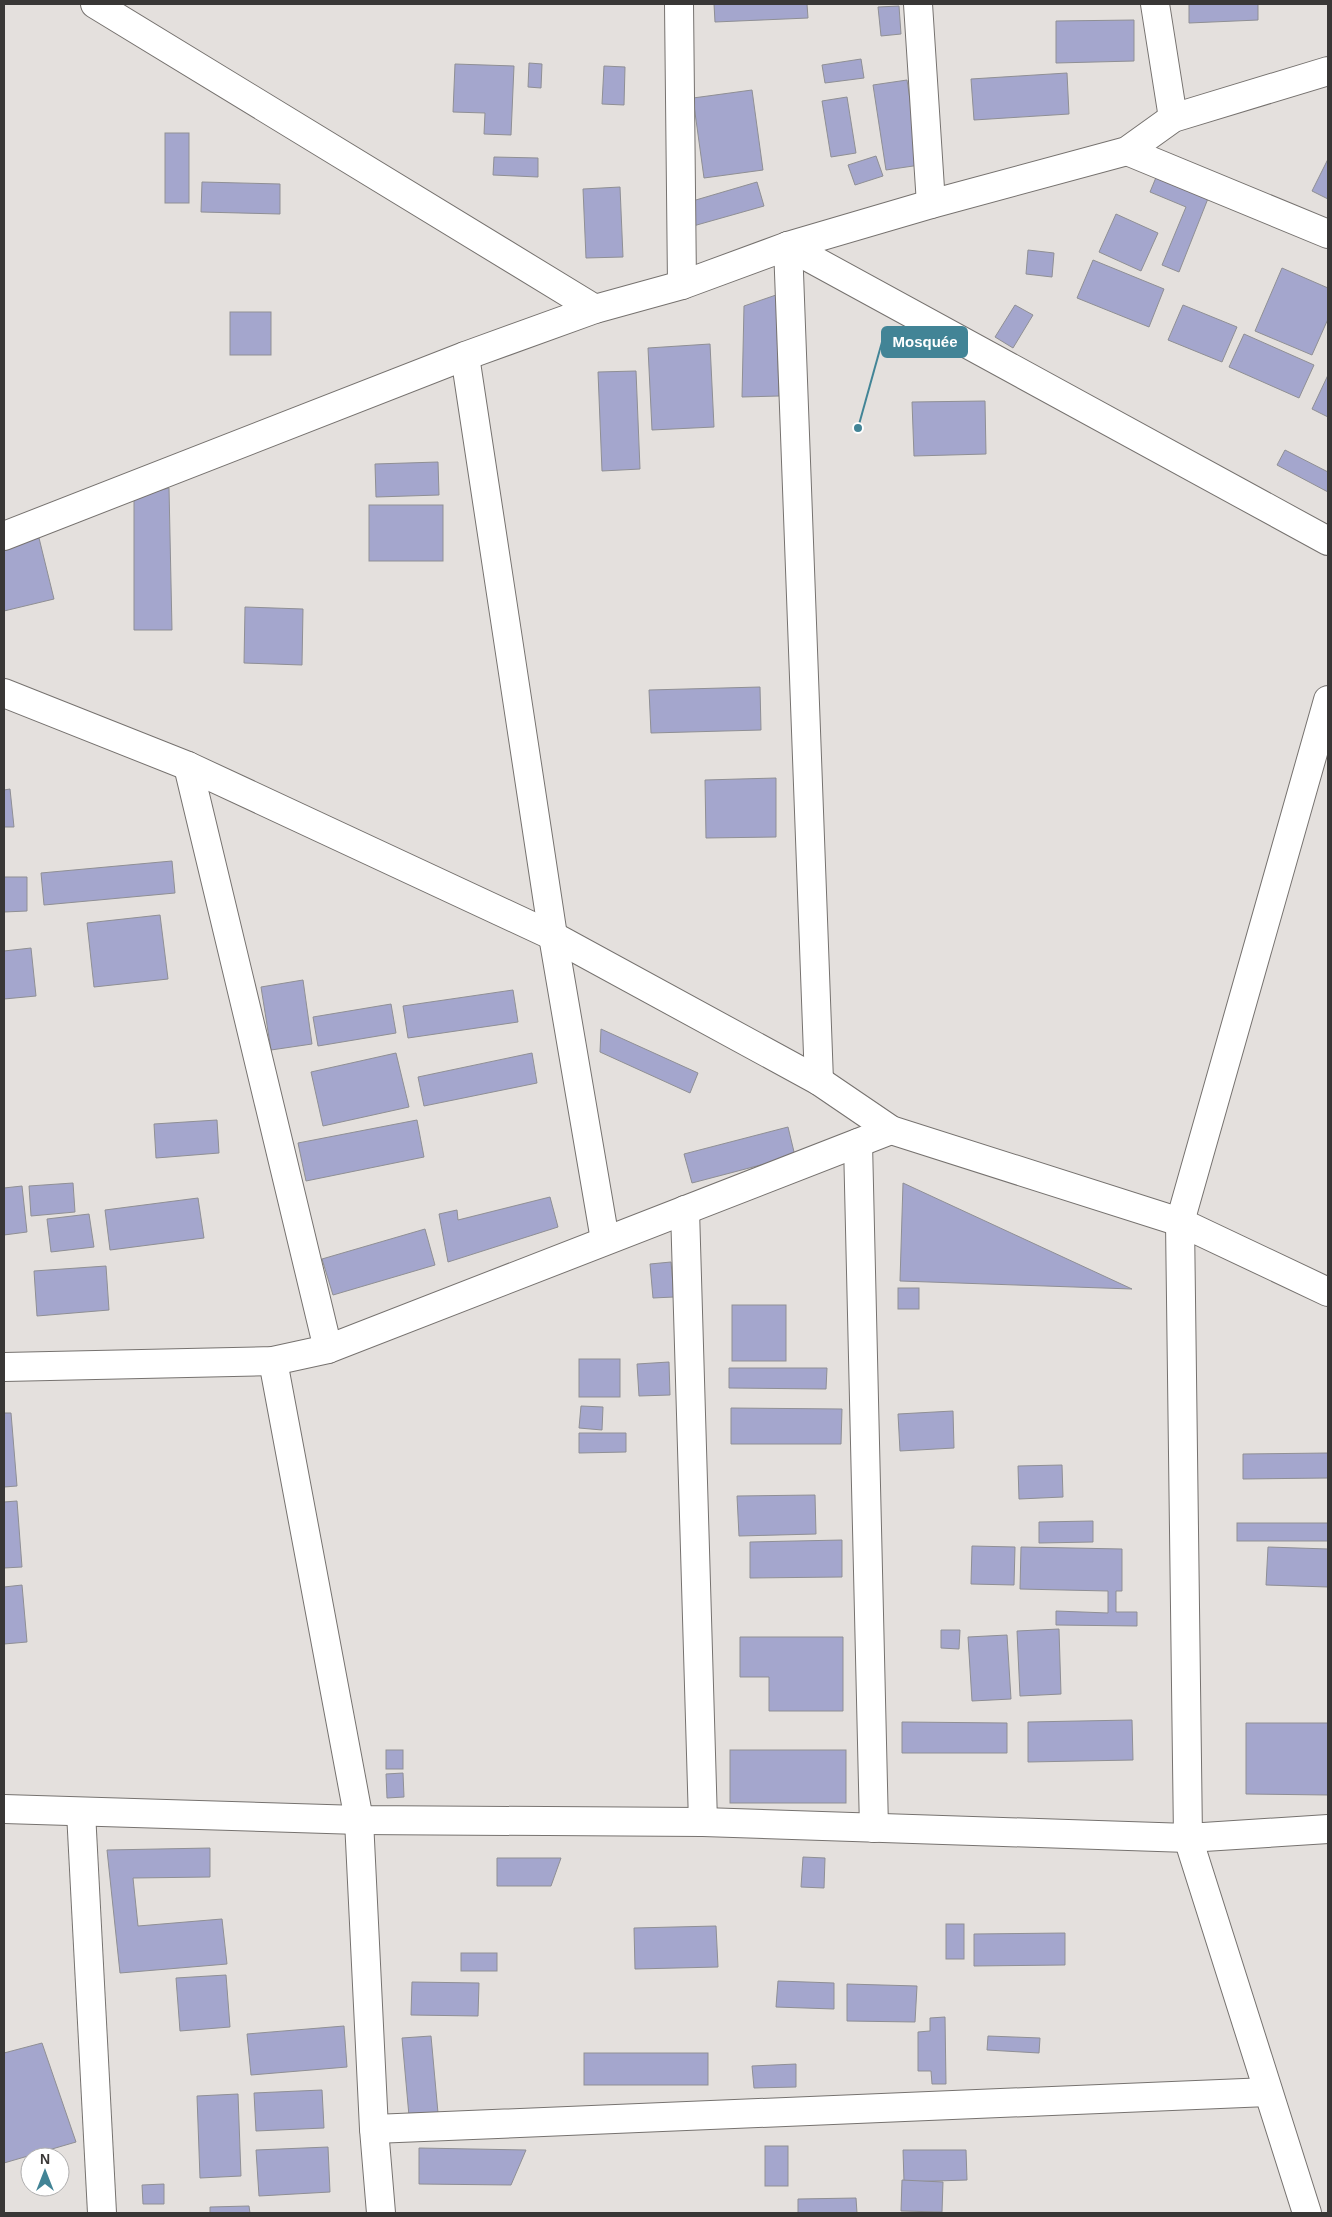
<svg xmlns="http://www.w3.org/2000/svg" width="1332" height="2217" font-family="Helvetica,sans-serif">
<rect width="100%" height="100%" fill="#e4e0dd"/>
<g fill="#a4a6cd" stroke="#8f8f94">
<polygon points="714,4 807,4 808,18 715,22"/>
<polygon points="1189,4 1258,4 1258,20 1189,23"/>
<polygon points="899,6 901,34 881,36 878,7"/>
<polygon points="1134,20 1134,61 1056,63 1056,21"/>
<polygon points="861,59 864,78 825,83 822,65"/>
<polygon points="529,63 542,64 541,88 528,87"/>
<polygon points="455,64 514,66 511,135 484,134 485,113 453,112"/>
<polygon points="604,66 625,67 624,105 602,104"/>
<polygon points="1067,73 1069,114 974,120 971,79"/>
<polygon points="907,80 920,165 886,170 873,85"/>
<polygon points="752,90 763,170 704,178 693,98"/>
<polygon points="847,97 856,153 831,157 822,101"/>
<rect x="165" y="133" width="24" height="70"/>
<polygon points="876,156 883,176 855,185 848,165"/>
<polygon points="494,157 538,158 538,177 493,175"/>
<polygon points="1328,159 1328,199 1312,191"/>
<polygon points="1157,175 1209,196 1179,272 1162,265 1186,207 1150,192"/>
<polygon points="202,182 280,184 280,214 201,212"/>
<polygon points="757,182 764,206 679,230 672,207"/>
<polygon points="620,187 623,257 586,258 583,189"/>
<polygon points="1116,214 1158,233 1141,271 1099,252"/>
<polygon points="1028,250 1054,253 1052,277 1026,274"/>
<polygon points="1093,260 1164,289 1149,327 1077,298"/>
<polygon points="1282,268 1328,288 1328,319 1312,355 1255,331"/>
<polygon points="776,295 779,396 742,397 744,306"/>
<polygon points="1015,305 1033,315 1013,348 995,337"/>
<polygon points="1183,305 1237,327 1222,362 1168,340"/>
<rect x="230" y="312" width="41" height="43"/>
<polygon points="1244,334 1314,365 1299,398 1229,367"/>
<polygon points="710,344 714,427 652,430 648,348"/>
<polygon points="636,371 640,469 602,471 598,372"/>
<polygon points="1328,375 1328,417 1312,409"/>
<polygon points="985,401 986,454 914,456 912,402"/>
<polygon points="1285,450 1328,472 1328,492 1277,465"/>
<polygon points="438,462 439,495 376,497 375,464"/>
<polygon points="169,488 172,630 134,630 134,497"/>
<rect x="369" y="505" width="74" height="56"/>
<polygon points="39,538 54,599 4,611 4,546"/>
<polygon points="245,607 303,609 302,665 244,663"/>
<polygon points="760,687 761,730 651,733 649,690"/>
<polygon points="776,778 776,837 706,838 705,780"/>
<polygon points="10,789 14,827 4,827 4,790"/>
<polygon points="172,861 175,893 44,905 41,873"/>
<polygon points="4,877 27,877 27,911 4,912"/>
<polygon points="160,915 168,979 94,987 87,923"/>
<polygon points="31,948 36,996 4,999 4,951"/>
<polygon points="303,980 312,1044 271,1050 261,987"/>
<polygon points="513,990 518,1022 408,1038 403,1006"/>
<polygon points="391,1004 396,1033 318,1046 313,1017"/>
<polygon points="601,1029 698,1073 690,1093 600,1052"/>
<polygon points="396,1053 409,1107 323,1126 311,1072"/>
<polygon points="532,1053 537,1083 424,1106 418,1077"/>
<polygon points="217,1120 219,1153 156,1158 154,1124"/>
<polygon points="417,1120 424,1157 306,1181 298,1143"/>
<polygon points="788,1127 795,1156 692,1183 684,1154"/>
<polygon points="73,1183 75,1212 31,1216 29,1186"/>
<polygon points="903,1183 1132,1289 900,1281"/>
<polygon points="22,1186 27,1232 4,1235 4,1188"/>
<polygon points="550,1197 558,1227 448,1262 439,1214 457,1210 458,1220"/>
<polygon points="198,1198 204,1238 110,1250 105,1210"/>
<polygon points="89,1214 94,1247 51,1252 47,1219"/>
<polygon points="425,1229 435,1265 333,1295 322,1259"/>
<polygon points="671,1262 674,1297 653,1298 650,1264"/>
<polygon points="106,1266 109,1310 37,1316 34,1271"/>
<rect x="898" y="1288" width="21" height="21"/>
<rect x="732" y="1305" width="54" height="56"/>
<rect x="579" y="1359" width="41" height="38"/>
<polygon points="669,1362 670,1395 639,1396 637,1364"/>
<polygon points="729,1368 827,1368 826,1389 729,1388"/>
<polygon points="581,1406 603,1407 602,1430 579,1428"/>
<polygon points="731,1408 842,1409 841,1444 731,1444"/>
<polygon points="953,1411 954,1448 900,1451 898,1414"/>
<polygon points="4,1413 11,1413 17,1486 4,1487"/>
<polygon points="579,1433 626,1433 626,1452 579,1453"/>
<polygon points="1328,1453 1328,1478 1243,1479 1243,1454"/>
<polygon points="1062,1465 1063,1497 1019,1499 1018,1466"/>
<polygon points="815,1495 816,1534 739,1536 737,1496"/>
<polygon points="17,1501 22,1567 4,1568 4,1502"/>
<polygon points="1093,1521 1093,1542 1039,1543 1039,1522"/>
<rect x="1237" y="1523" width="91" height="18"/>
<polygon points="842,1540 842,1577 750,1578 750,1542"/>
<polygon points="972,1546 1015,1547 1014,1585 971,1584"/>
<polygon points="1021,1547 1122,1549 1122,1591 1116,1591 1116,1612 1137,1612 1137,1626 1056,1625 1056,1611 1108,1613 1108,1591 1020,1589"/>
<polygon points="1268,1547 1328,1549 1328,1587 1266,1585"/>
<polygon points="22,1585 27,1642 4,1644 4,1587"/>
<polygon points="1059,1629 1061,1694 1020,1696 1017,1631"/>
<polygon points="941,1630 960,1630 959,1649 941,1648"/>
<polygon points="1007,1635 1011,1699 972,1701 968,1637"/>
<polygon points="740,1637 843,1637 843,1711 769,1711 769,1677 740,1677"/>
<polygon points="1132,1720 1133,1760 1028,1762 1028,1722"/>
<polygon points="902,1722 1007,1723 1007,1753 902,1753"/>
<polygon points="1246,1723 1328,1723 1328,1795 1246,1794"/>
<rect x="386" y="1750" width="17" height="19"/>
<rect x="730" y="1750" width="116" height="53"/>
<polygon points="403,1773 404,1797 387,1798 386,1774"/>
<polygon points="210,1848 210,1877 133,1878 138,1926 222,1919 227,1964 120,1973 107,1850"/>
<polygon points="803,1857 825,1858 824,1888 801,1887"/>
<polygon points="497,1858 561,1858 551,1886 497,1886"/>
<rect x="946" y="1924" width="18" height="35"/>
<polygon points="716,1926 718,1967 635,1969 634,1928"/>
<polygon points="1065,1933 1065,1965 974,1966 974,1934"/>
<rect x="461" y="1953" width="36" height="18"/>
<polygon points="226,1975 230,2027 180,2031 176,1978"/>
<polygon points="778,1981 834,1983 834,2009 776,2007"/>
<polygon points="412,1982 479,1983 478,2016 411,2015"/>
<polygon points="847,1984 917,1986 915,2022 847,2021"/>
<polygon points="945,2017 946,2084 932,2084 931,2071 918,2071 918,2032 930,2031 930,2018"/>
<polygon points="344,2026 347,2067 251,2075 247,2034"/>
<polygon points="431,2036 438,2113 409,2116 402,2038"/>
<polygon points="988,2036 1040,2038 1039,2053 987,2050"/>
<polygon points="42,2043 76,2142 4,2163 4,2053"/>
<rect x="584" y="2053" width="124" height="32"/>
<polygon points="796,2064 796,2087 754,2088 752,2066"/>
<polygon points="322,2090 324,2128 256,2131 254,2093"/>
<polygon points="238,2094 241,2176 200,2178 197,2096"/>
<rect x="765" y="2146" width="23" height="40"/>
<polygon points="328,2147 330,2192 259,2196 256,2150"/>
<polygon points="419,2148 526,2150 511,2185 419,2184"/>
<polygon points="903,2150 966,2150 967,2180 904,2182"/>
<polygon points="902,2180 943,2182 942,2212 901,2211"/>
<polygon points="164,2184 164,2204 143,2204 142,2185"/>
<polygon points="856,2198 857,2213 798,2213 798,2199"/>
<polygon points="249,2206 250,2213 210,2213 210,2207"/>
</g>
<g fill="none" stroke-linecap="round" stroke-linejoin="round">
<defs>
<g id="minor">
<polyline points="95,4 595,309"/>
<polyline points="679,4 682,285"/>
<polyline points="918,4 931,204"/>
<polyline points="1155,4 1173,118"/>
<polyline points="1127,151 1328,234"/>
<polyline points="788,246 819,1081"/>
<polyline points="788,246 1328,541"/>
<polyline points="465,356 553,936 605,1240"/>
<polyline points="4,536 465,356 595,309 682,285 788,246 931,204 1127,151 1173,118 1328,71"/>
<polyline points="4,693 188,766 553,936 819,1081 891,1130 1180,1222 1328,1292"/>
<polyline points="188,766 328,1349"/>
<polyline points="858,1143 874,1828"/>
<polyline points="685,1210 703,1822"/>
<polyline points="273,1361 359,1820 374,2129 381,2213"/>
<polyline points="4,1367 273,1361 328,1349 891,1130"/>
<polyline points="4,1809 359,1820 703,1822 1188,1838 1328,1829"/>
<polyline points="81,1812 102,2213"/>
<polyline points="374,2129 1268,2092"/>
<polyline points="1307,2213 1188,1838 1180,1222 1328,700"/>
</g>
</defs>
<use href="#minor" stroke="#76726f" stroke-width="30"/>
<use href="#minor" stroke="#fff" stroke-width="28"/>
</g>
<path fill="none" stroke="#428496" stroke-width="2" d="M858 428L882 342"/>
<circle fill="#428496" stroke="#fff" stroke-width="2" cx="858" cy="428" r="5"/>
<rect fill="#428496" stroke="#428496" stroke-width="2" x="882" y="327" width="85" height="30" rx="5"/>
<g font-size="15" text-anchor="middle" font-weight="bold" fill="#fff">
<text x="925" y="347">Mosquée</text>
</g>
<rect width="1332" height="2217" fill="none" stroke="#393736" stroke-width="10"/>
<g transform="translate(45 2172)"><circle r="24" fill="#ffffff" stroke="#b0afaf"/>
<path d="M0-4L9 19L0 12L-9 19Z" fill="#428496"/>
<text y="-8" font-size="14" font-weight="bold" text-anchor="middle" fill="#393736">N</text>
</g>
</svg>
